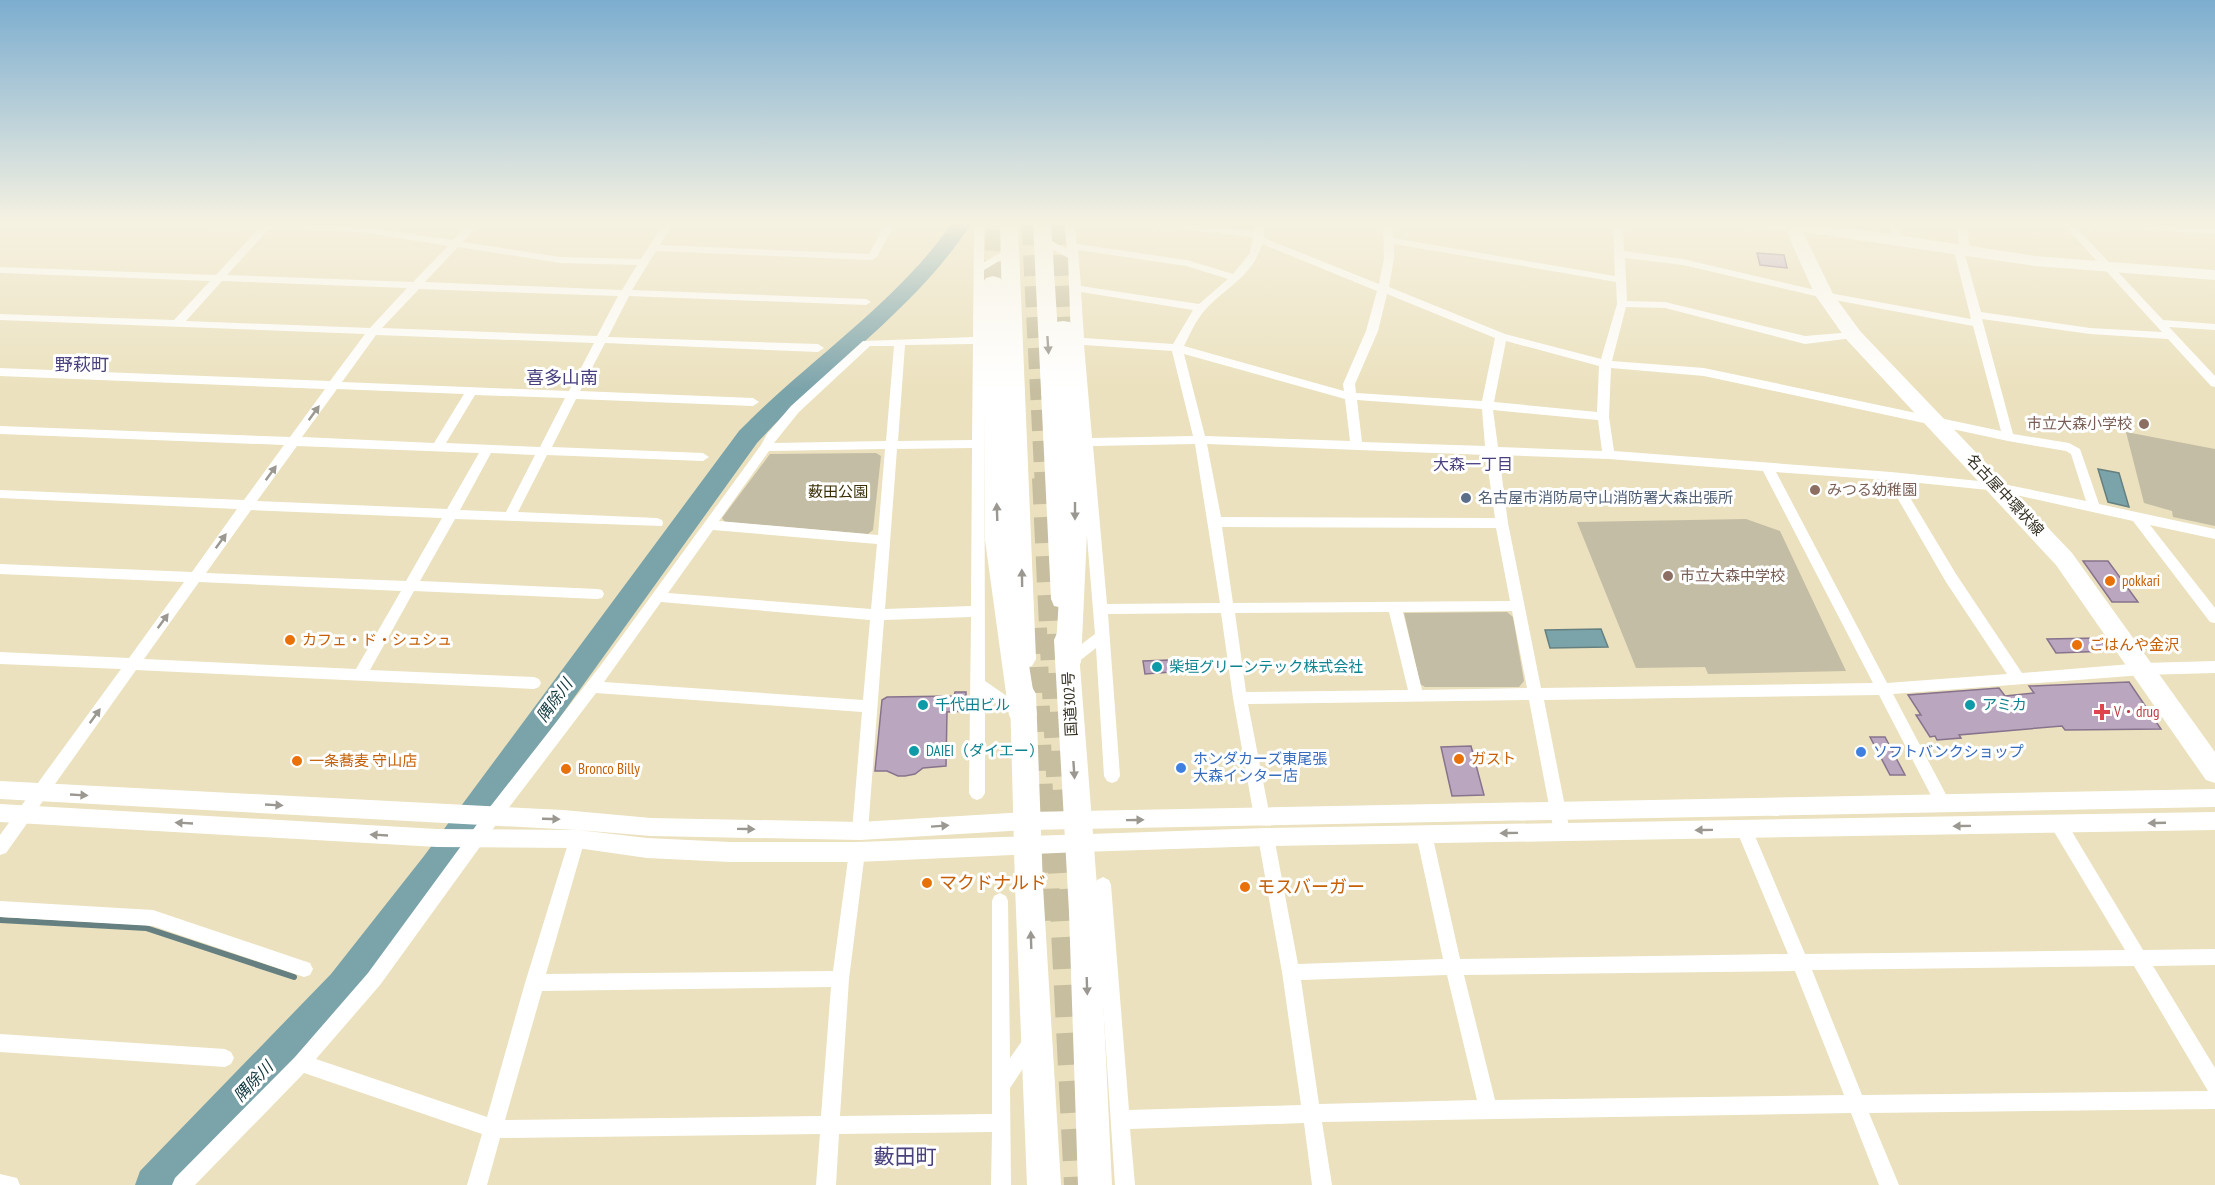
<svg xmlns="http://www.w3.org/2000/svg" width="2215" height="1185" font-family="'PT Sans Narrow','Noto Sans JP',sans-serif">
<rect width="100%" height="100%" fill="#ebe1be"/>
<g fill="#c4bda5">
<polygon points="2126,432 2215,449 2215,526 2173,517 2172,511 2144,503"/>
<polygon points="876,453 881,456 873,530 868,534 725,522 722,518 770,454"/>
<polygon points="1746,519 1780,531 1846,671 1708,674 1705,667 1636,668 1577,522"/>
<polygon points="1507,612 1513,617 1524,681 1519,687 1425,687 1420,684 1404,613"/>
</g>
<g fill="#7ba3aa" stroke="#668081" stroke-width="1.5">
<polygon points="2098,469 2119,473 2129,507 2108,502"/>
<polygon points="1601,629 1608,647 1550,648 1545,630"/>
</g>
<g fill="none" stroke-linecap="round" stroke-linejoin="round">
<polyline stroke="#668081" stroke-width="6" points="0,920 146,928 294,977"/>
<path fill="#7ba3aa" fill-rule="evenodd" d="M951,224H971C915,310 826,368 757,443L446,876L355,998L180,1185H135L140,1171L331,974L424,856L739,431C806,362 898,302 951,224Z"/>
</g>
<g fill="#bba6c0" stroke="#88738d" stroke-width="1.5">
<polygon points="1757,253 1784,255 1787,268 1760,265"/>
<polygon points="2083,561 2108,561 2138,602 2112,602"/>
<polygon points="2099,638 2108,651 2056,653 2047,639"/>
<polygon points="1169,660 1171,672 1145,674 1143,661"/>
<polygon points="2129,682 2161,729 2065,730 2062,726 1959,735 1961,738 1937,740 1935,736 1930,737 1916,715 1921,715 1908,695 1999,688 2005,696 2034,693 2029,686"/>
<polygon points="955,692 966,692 966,711 947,712 946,766 923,768 915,774 905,776 898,776 887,771 875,771 882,700 887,697 954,696"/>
<polygon points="1870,737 1885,737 1905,775 1890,775"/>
<polygon points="1471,746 1484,795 1452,796 1441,747"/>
</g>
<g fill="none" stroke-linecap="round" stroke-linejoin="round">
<g stroke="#c6be9f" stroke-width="21" stroke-dasharray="21 10" stroke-linecap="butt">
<polyline points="1032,224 1045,479"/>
<polyline points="1057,224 1063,327"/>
<polyline points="993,282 997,224"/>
</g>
<g stroke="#c6be9f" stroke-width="26" stroke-dasharray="26 13" stroke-linecap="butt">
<polyline points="1045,478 1060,795"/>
<polyline points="1034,628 1040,795"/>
</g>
<g stroke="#c6be9f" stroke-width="32" stroke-dasharray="32 16" stroke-linecap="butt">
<polyline points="1040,793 1045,930"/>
<polyline points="1060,793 1080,1185"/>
</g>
<g fill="#fff" fill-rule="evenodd">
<path d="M207,224L360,226L453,240L468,224H479L463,242L560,257L641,259L663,224H673L660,245L869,254L885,224H895L877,257L872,260L656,251L632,290L866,299L871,302L866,305L629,296L608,337L818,344L824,348L818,352L605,343L580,391L753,398L759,402L753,406L576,399L552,447L703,453L709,457L703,461L547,455L518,512L657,518L662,520L663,523L662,526L455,519L420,581L597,589L602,590L604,594L602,598L597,599L414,591L370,670L534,677L539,679L541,683L539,687L534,689L136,670L6,853L0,855V835L121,669L0,664V652L129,658L184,582L0,574V564L192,572L237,509L0,498V490L244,500L284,445L0,434V426L290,437L325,389L0,376V368L330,381L365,334L0,320V314L174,320L210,281L0,273V267L216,275L258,229L212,227ZM269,229L360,232L448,246L413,282L227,275ZM458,247L560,263L637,265L622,290L425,282ZM222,281L407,288L370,328L186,321ZM419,289L618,296L597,336L382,328ZM376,335L594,343L569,391L342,382ZM337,389L464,394L434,443L302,437ZM475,395L565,398L540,447L446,443ZM297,446L479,453L447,509L257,501ZM491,453L535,455L506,512L460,510ZM251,510L442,518L406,581L206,573ZM199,582L401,591L356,669L144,659Z"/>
<path d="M974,224H984V262L1007,249L1011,248L1016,251L984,270L985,681L1027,710L1029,714L1027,718L1022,720L1017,718L985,696V793L982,798L977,800L972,798L969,793L971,617L884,620L868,831L866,836L860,838L854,836L852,831L862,712L596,693L498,822L380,985L316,1059L487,1117L525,983L571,834L577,832L583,834L585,839L546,974L833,971L849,852L851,847L857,845L863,847L865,852L849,979L840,1116L992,1114V901L994,896L1000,893L1006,896L1008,901L1010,1058L1027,1034L1033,1031L1039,1034L1042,1040L1010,1088L1011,1185H991L992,1132L839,1134L836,1185H816L820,1134L500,1138L487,1185H467L482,1134L304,1073L195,1185H172L175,1178L295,1057L368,973L486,812L601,665L761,445L767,434L791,406L863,341L973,337ZM973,344L972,440L898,441L905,345ZM870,346H894L886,441L774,443L799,412ZM972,448L971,606L885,609L897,449ZM885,449L878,535L719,521L769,451ZM713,530L877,544L871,609L668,593ZM661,602L870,620L863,700L604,682ZM831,987L821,1116L505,1120L542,991Z"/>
<path d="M1064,224H1074L1077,244L1187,260L1233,274L1250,253L1253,237L1158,227L1153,224H1186L1254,231V224H1264V238L1379,284L1384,258L1383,224H1393V238L1615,276L1613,231L1618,224H1628L1623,231L1624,251L1683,259L1824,292L1971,319L1954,251L1959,248L1957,224H1967L1970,252L1965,255L1981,312L2090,328L2162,332L2063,224H2073L2163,320L2215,324V330L2169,327L2215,376V387L2211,386L2168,339L2090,334L1982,319L2013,434L2069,443L2080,449L2099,504L2215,529V539L2150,525L2215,608V623L2210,622L2133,521L1998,491L1900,481L1956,574L2022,673L2143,663L2215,661V673L2143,675L1893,694L1951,804L1948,809L1943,811L1938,809L1879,695L1544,700L1570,832L1568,837L1562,839L1556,837L1554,832L1529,700L1248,704L1270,817L1268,822L1262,824L1256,822L1254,817L1233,698L1221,613L1108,614L1120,776L1117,781L1112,783L1107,781L1104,776L1096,648L1073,666H1063L1061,662L1063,658L1095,634L1071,341L1068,258L1037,240L1042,237L1046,238L1067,249ZM1262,244L1377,291L1366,331L1343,384L1344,391L1184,346C1190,334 1196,320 1205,310C1226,287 1253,276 1262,244ZM1394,244L1616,282L1617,304L1601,359L1505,334L1389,287L1394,258ZM1078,250L1186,266L1228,279L1199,304L1081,286ZM1625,258L1683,265L1824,298L1973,326L2001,431L1704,368L1612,361L1626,307L1665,308L1805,344L1853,338L1859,335L1853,332L1805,336L1665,302L1627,301ZM1081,292L1193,310L1173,344L1084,338ZM1387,294L1495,338L1482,401L1356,393L1355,384L1378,331ZM1506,341L1599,366L1597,412L1494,402ZM1084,345L1172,351L1193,436L1092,438ZM1184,354L1345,399L1350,441L1205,436ZM1611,368L1704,376L2008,441L2066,451L2071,454L2086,501L1998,483L1891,472L1614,451L1609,417ZM1357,400L1482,409L1485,446L1362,442ZM1493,410L1598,420L1602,451L1498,447ZM1195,444L1220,603L1107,604L1093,446ZM1207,444L1486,455L1495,518L1221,517ZM1499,455L1609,459L1763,471L1873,683L1541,688L1508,523ZM1776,472L1887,480L1946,582L2007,674L1887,683ZM1222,527L1496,528L1510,601L1233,603ZM1512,611L1527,688L1422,690L1403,612ZM1389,612L1408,690L1246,692L1235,613Z"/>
<polygon points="1887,224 1897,224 1904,241 1903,243 1895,243"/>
<polygon points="2089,224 2145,224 2215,228 2215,234 2094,227"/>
<path d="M2059,818L2065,820L2143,950L2215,949V965L2153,966L2215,1068V1109L1869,1113L1899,1185H1879L1851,1113L1322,1122L1332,1185H1312L1304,1123L1130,1129L1135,1185H1115L1095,885L1097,880L1103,877L1109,880L1111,885L1129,1110L1301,1105L1282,972L1258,837L1260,832L1266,830L1272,832L1274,837L1298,964L1443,959L1416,834L1418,829L1424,827L1430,829L1432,834L1460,959L1788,954L1736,829L1738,824L1744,822L1750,824L1752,829L1805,954L2125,950L2053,830L2051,825L2053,820ZM2134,966L2208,1091L1862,1095L1812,970ZM1795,971L1844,1095L1495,1100L1464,975ZM1447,975L1477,1100L1319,1104L1301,980Z"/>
<polygon points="0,901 153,910 304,961 310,963 313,969 310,975 304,977 153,926 0,917"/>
<polygon points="0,1034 225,1049 231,1052 234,1058 231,1064 225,1067 0,1052"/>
<polygon points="0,1174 17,1178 20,1185 0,1185"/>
</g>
<polygon fill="#fff" fill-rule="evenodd" points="0,781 563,810 651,818 860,822 1028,812 2215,789 2215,807 1028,830 860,840 651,836 578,830 647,838 730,842 857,842 1266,828 2215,812 2215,830 1266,846 1080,852 857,862 730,862 647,858 577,848 437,847 0,822 0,804 437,829 577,830 0,799"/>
<polygon fill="#fff" fill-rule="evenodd" points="1744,224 1825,224 2035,256 2215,270 2215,280 2035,266 1803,232 1833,294 1860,331 2072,553 2215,752 2215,783 2206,780 2056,565 1846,339 1815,295 1786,231 1746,228"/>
<g fill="#fff" fill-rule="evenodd">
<polygon points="1000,224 1018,224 1036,659 1032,666 1023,669 1014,666 1010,659"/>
<polygon points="1033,224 1051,224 1075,599 1072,606 1063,608 1054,606 1051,599"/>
<polygon points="1066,630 1075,633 1078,640 1099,912 1112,1185 1078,1185 1069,912 1054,640 1057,633"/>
<polygon points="1023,683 1032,687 1036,694 1043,886 1061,1185 1027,1185 1015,886 1010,694 1014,687"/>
</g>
<g fill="#fff" fill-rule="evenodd">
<polygon points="993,276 1000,278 1003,282 1009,540 1037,715 1033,723 1023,727 1013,723 1009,715 985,540 983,282 986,278"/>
<polygon points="1063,321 1070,322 1073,327 1086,448 1087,533 1081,662 1077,670 1068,673 1059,670 1055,662 1063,533 1064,448 1053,327 1056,322"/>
</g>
</g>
<defs><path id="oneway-solid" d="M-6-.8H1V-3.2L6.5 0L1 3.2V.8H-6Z" transform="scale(1.5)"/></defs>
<g fill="#9a9890">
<use href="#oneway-solid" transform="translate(1048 345) rotate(86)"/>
<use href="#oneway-solid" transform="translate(314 413) rotate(-54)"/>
<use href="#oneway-solid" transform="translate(271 473) rotate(-54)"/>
<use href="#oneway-solid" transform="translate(1075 511) rotate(90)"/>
<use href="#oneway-solid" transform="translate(997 512) rotate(-92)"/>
<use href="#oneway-solid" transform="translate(221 541) rotate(-54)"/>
<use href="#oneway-solid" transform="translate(1022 578) rotate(-91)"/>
<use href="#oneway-solid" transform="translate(163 621) rotate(-54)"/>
<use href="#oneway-solid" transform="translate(95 716) rotate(-54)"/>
<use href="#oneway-solid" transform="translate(1074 770) rotate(86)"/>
<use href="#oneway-solid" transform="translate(79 795) rotate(3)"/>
<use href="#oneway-solid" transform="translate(274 805) rotate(3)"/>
<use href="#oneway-solid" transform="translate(551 819) rotate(2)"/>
<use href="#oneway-solid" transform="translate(1135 820) rotate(-1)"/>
<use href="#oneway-solid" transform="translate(184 823) rotate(-177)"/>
<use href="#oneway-solid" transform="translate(2157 823) rotate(178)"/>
<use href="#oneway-solid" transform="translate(940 826) rotate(-4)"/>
<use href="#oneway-solid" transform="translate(1962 826) rotate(179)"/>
<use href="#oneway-solid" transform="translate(746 829) rotate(1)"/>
<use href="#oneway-solid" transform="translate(1704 830) rotate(179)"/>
<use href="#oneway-solid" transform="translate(1509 833) rotate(179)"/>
<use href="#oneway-solid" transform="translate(379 835) rotate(-177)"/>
<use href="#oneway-solid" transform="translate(1031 940) rotate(-92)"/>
<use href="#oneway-solid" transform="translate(1087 986) rotate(88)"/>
</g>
<linearGradient id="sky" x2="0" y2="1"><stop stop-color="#7cadcf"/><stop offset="0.57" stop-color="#f6f2e2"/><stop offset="1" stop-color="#f6f2e2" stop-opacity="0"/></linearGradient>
<rect width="2215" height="390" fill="url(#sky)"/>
<g fill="#8d6e63" stroke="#fff" stroke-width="2">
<circle cx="2144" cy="424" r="6"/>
<circle cx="1815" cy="490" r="6"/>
<circle cx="1668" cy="576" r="6"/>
</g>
<circle fill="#5c6f8a" stroke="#fff" stroke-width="2" cx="1466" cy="498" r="6"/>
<g fill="#e8710a" stroke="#fff" stroke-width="2">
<circle cx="2110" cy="581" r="6"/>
<circle cx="290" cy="640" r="6"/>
<circle cx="2077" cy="645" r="6"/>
<circle cx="1459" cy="759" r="6"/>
<circle cx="297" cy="761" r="6"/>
<circle cx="566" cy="769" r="6"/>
<circle cx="927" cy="883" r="6"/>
<circle cx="1245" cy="887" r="6"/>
</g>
<g fill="#0f9aa8" stroke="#fff" stroke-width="2">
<circle cx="1157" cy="667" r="6"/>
<circle cx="923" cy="705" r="6"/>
<circle cx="1970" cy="705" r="6"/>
<circle cx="914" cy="751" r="6"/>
</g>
<path fill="#e0444e" stroke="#fff" stroke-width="2" d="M2099 703h6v6h6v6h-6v6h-6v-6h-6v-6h6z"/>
<g fill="#3f7fe0" stroke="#fff" stroke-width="2">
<circle cx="1861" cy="752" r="6"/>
<circle cx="1181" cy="768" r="6"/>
</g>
<g text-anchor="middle" stroke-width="6" stroke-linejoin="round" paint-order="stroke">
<g font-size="15" fill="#785e54" stroke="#fff" text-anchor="start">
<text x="2132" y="429" text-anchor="end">市立大森小学校</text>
<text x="1827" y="495">みつる幼稚園</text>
<text x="1680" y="581">市立大森中学校</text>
</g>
<g font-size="15" fill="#3a2f05" stroke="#fff">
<text x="838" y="497">薮田公園</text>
</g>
<g font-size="15" fill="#343022" stroke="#fff">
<text transform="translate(2005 495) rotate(47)" y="5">名古屋中環状線</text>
<text transform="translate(1070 704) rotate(-93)" y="5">国道302号</text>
</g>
<g font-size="15" fill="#4e5e75" stroke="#fff" text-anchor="start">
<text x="1478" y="503">名古屋市消防局守山消防署大森出張所</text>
</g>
<g font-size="15" fill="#c56008" stroke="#fff" text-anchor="start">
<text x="2122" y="586">pokkari</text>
<text x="302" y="645">カフェ・ド・シュシュ</text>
<text x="2089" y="650">ごはんや金沢</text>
<text x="1471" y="764">ガスト</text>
<text x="309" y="766">一条蕎麦 守山店</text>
<text x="578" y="774">Bronco Billy</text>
</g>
<g font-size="15" fill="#0d838f" stroke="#fff" text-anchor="start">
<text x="1169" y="672">柴垣グリーンテック株式会社</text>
<text x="935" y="710">千代田ビル</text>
<text x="1982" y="710">アミカ</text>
<text x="926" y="756">DAIEI（ダイエー）</text>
</g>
<g font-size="15" fill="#be3a42" stroke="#fff" text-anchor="start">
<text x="2114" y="717">V・drug</text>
</g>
<g font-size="15" fill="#366cbe" stroke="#fff" text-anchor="start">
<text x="1873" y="757">ソフトバンクショップ</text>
<text x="1193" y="764">ホンダカーズ東尾張<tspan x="1193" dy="17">大森インター店</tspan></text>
</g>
<g font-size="16" fill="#48417e" stroke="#fff">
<text x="1473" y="470">大森一丁目</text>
</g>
<g font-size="16" font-style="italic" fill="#0e363c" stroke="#fff">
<text transform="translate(554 700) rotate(-54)" y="6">隅除川</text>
<text transform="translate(253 1081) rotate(-46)" y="6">隅除川</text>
</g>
<g font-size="18" fill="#48417e" stroke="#fff">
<text x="82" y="371">野萩町</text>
<text x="562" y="384">喜多山南</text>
</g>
<g font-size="18" fill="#c56008" stroke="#fff" text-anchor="start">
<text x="939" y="889">マクドナルド</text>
<text x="1257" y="893">モスバーガー</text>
</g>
<g font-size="21" fill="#48417e" stroke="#fff">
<text x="905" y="1164">藪田町</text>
</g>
</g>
</svg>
